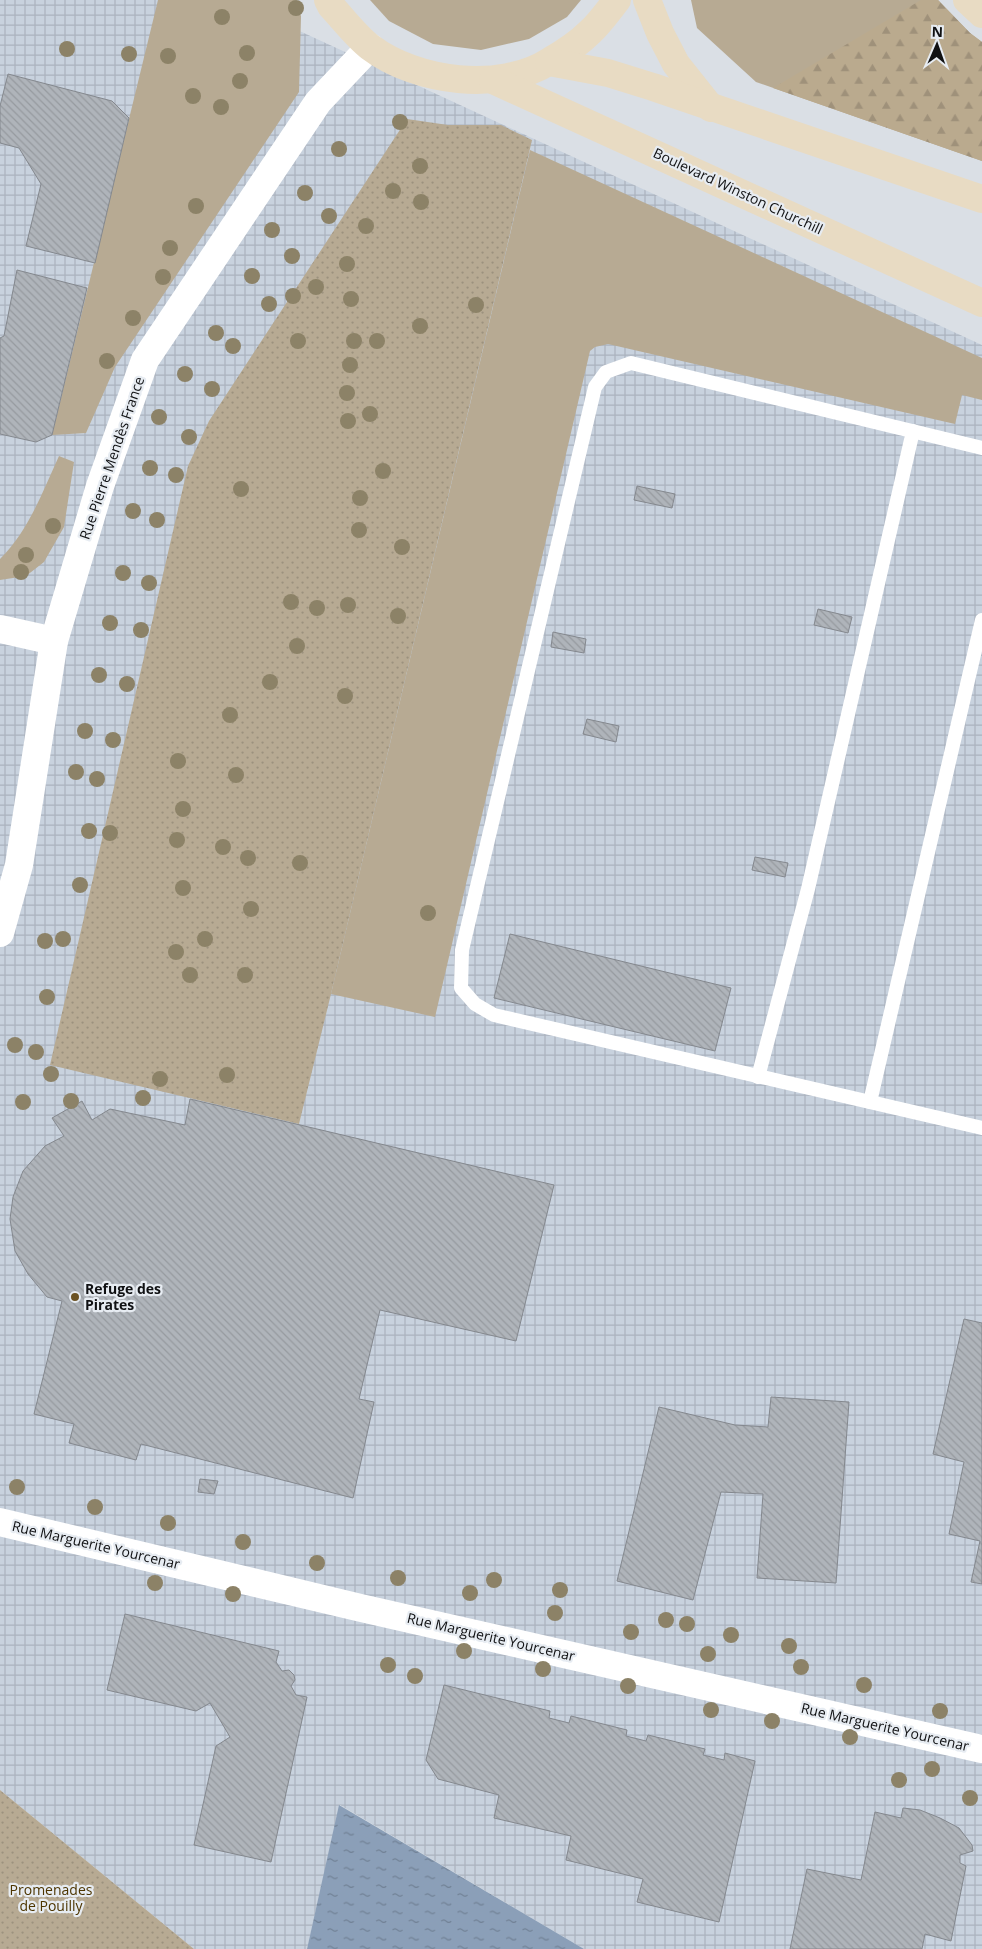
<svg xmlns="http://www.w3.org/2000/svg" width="982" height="1949" font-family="'Open Sans',sans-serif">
<defs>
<pattern id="industrial-grid" width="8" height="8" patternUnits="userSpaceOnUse" patternTransform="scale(1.25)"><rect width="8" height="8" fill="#c8d2de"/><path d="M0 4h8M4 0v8" fill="none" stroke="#abb3be"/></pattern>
<pattern id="forest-firs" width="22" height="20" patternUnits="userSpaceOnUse" patternTransform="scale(1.25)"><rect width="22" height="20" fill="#baaa8e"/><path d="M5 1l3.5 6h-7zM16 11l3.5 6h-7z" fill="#9f917a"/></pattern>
<pattern id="park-dots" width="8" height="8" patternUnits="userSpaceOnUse" patternTransform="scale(1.25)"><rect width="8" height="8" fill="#b7aa93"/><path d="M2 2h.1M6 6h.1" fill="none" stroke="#9c917e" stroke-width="1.8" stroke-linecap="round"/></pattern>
<pattern id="water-ripples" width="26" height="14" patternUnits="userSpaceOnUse" patternTransform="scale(1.25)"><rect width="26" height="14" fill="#8b9fb8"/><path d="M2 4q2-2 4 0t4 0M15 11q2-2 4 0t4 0" fill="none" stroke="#708094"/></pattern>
<pattern id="building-back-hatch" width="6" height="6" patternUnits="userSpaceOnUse" patternTransform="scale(1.25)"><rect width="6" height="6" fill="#afb4ba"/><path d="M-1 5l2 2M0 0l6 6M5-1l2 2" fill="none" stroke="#969a9f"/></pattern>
</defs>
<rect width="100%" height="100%" fill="#dadfe5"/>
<polygon fill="url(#industrial-grid)" points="0,0 232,0 982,345 982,1949 584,1949 340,1805 307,1949 194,1949 0,1790"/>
<g fill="#b7aa93">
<polygon points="158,0 295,0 301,16 299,92 115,367 86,433 52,435"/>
<polygon points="370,0 581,0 567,17 529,39 481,50 433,44 389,21"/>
<polygon points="691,0 938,0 970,33 982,42 982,161 756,82 697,28"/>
<polygon points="530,150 982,358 982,400 962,395 955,424 608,344 595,347 590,351 435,1017 331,994"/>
<path d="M59,456L74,462L64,527L44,562L26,576L0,580V559C29,530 42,493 59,456Z"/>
</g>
<polygon fill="url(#forest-firs)" points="921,0 938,0 970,33 982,42 982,161 773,88"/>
<g fill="url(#park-dots)">
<polygon points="407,119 448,125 501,125 532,140 331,994 299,1124 50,1065 188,466 209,421"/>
<polygon points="0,1790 194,1949 0,1949"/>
</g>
<polygon fill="url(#water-ripples)" points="339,1805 584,1949 307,1949"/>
<g fill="url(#building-back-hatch)" stroke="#84888e">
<polygon points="8,74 112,101 129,118 95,263 26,246 41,184 19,148 0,143 0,106"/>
<polygon points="17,270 87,288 52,435 36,442 0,434 0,338 4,336"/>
<polygon points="637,486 675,494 672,508 634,500"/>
<polygon points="818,609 852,617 848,633 814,625"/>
<polygon points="553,632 586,639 584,653 551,647"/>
<polygon points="587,719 619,726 616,742 583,734"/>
<polygon points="755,857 788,863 785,877 752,870"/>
<polygon points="510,934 731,988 715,1051 494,998"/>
<polygon points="190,1099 554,1185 516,1341 380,1310 359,1399 374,1402 353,1498 141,1444 136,1460 69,1443 74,1424 34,1414 62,1301 47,1297 28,1274 15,1251 10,1219 13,1197 23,1171 45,1146 64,1136 52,1118 82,1101 92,1120 110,1109 185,1125"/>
<polygon points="964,1319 982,1323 982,1584 971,1582 980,1541 949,1534 964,1462 933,1454"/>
<polygon points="771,1397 849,1402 836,1583 757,1578 763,1494 721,1492 693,1600 617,1581 659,1407 735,1425 768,1427"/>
<polygon points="200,1479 218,1481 214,1494 198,1492"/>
<polygon points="125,1614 279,1651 276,1662 282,1671 289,1670 294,1675 295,1680 291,1686 296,1695 307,1697 271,1862 194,1845 216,1746 230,1737 210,1703 196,1711 107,1690"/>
<polygon points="444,1685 550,1711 549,1718 569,1723 571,1716 627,1730 626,1736 646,1741 648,1735 705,1749 703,1755 724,1760 725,1753 755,1761 719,1922 637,1902 643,1879 566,1860 571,1836 494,1818 499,1795 438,1779 426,1760"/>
<polygon points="903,1808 920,1810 940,1818 959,1828 972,1845 973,1851 960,1855 960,1863 966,1866 951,1941 925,1934 922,1949 790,1949 807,1869 861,1880 875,1812 901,1818"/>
</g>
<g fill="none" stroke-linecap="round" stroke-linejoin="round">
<g stroke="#fff" stroke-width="14">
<polyline points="982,448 631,363 606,372 595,387 462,950 461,988 475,1004 494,1015 982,1128"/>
<polyline points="758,1077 808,889 913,431"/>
<polyline points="870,1102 982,620"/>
</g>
<g stroke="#fff" stroke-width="28">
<polyline points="0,629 54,641"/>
<polyline points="0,933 19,865 54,641 100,486 145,360 318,102 370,47"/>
<polyline points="0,1522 361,1608 982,1749"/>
</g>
<g stroke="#e8dbc3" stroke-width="28">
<path d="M328,0L331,6C343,19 356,36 370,47C416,82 500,93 550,61C564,53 579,43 590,32C600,23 609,10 617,0"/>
<polyline points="647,0 660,33 676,64 711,108"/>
<polyline points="967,0 982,14"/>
<polyline points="549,62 608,73 653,87 982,199"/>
<polyline points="493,80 982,303"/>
</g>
</g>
<g fill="#8c8267">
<circle cx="296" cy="8" r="8"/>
<circle cx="222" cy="17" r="8"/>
<circle cx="67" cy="49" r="8"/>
<circle cx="247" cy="53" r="8"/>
<circle cx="129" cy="54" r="8"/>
<circle cx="168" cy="56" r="8"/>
<circle cx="240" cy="81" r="8"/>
<circle cx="193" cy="96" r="8"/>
<circle cx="221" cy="107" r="8"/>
<circle cx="400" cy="122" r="8"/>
<circle cx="339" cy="149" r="8"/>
<circle cx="420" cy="166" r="8"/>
<circle cx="393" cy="191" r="8"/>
<circle cx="305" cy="193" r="8"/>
<circle cx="421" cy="202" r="8"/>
<circle cx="196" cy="206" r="8"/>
<circle cx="329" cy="216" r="8"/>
<circle cx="366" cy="226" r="8"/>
<circle cx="272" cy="230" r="8"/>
<circle cx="170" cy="248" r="8"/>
<circle cx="292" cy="256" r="8"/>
<circle cx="347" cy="264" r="8"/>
<circle cx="252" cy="276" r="8"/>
<circle cx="163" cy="277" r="8"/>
<circle cx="316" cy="287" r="8"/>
<circle cx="293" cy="296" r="8"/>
<circle cx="351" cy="299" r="8"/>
<circle cx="269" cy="304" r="8"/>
<circle cx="476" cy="305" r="8"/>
<circle cx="133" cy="318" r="8"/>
<circle cx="420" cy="326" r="8"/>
<circle cx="216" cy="333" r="8"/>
<circle cx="298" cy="341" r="8"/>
<circle cx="354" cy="341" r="8"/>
<circle cx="377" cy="341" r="8"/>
<circle cx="233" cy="346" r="8"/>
<circle cx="107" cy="361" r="8"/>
<circle cx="350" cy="365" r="8"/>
<circle cx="185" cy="374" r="8"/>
<circle cx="212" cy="389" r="8"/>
<circle cx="347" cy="393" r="8"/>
<circle cx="370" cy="414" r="8"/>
<circle cx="159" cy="417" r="8"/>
<circle cx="348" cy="421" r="8"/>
<circle cx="189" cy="437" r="8"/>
<circle cx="150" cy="468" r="8"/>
<circle cx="383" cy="471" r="8"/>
<circle cx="176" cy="475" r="8"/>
<circle cx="241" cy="489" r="8"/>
<circle cx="360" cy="498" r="8"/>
<circle cx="133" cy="511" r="8"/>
<circle cx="157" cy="520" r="8"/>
<circle cx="53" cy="526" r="8"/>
<circle cx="359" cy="530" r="8"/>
<circle cx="402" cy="547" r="8"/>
<circle cx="26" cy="555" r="8"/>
<circle cx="21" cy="572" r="8"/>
<circle cx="123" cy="573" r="8"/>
<circle cx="149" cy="583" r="8"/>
<circle cx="291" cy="602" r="8"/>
<circle cx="348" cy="605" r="8"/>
<circle cx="317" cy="608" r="8"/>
<circle cx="398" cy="616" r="8"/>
<circle cx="110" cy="623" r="8"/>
<circle cx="141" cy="630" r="8"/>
<circle cx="297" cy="646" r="8"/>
<circle cx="99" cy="675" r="8"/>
<circle cx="270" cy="682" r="8"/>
<circle cx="127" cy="684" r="8"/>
<circle cx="345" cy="696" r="8"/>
<circle cx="230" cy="715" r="8"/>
<circle cx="85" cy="731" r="8"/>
<circle cx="113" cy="740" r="8"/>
<circle cx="178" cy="761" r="8"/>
<circle cx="76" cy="772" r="8"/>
<circle cx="236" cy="775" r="8"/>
<circle cx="97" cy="779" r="8"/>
<circle cx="183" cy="809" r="8"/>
<circle cx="89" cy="831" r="8"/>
<circle cx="110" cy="833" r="8"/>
<circle cx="177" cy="840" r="8"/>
<circle cx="223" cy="847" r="8"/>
<circle cx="248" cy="858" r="8"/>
<circle cx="300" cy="863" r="8"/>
<circle cx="80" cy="885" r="8"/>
<circle cx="183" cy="888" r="8"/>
<circle cx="251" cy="909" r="8"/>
<circle cx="428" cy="913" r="8"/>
<circle cx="63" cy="939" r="8"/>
<circle cx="205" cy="939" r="8"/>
<circle cx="45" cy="941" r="8"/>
<circle cx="176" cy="952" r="8"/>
<circle cx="190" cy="975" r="8"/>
<circle cx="245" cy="975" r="8"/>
<circle cx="47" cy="997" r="8"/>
<circle cx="15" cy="1045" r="8"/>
<circle cx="36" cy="1052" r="8"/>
<circle cx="51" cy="1074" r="8"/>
<circle cx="227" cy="1075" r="8"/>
<circle cx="160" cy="1079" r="8"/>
<circle cx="143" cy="1098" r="8"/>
<circle cx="71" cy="1101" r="8"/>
<circle cx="23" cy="1102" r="8"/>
<circle cx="17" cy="1487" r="8"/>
<circle cx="95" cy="1507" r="8"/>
<circle cx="168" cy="1523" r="8"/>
<circle cx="243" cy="1542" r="8"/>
<circle cx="317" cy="1563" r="8"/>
<circle cx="398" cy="1578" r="8"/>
<circle cx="494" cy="1580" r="8"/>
<circle cx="155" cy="1583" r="8"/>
<circle cx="560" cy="1590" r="8"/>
<circle cx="470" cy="1593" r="8"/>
<circle cx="233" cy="1594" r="8"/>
<circle cx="555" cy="1613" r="8"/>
<circle cx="666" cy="1620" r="8"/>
<circle cx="687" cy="1624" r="8"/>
<circle cx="631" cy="1632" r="8"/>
<circle cx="731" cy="1635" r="8"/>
<circle cx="789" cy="1646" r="8"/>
<circle cx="464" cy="1651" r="8"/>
<circle cx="708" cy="1654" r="8"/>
<circle cx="388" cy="1665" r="8"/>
<circle cx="801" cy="1667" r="8"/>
<circle cx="543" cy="1669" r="8"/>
<circle cx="415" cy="1676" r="8"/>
<circle cx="864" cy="1685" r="8"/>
<circle cx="628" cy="1686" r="8"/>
<circle cx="711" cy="1710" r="8"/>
<circle cx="940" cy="1711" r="8"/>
<circle cx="772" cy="1721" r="8"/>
<circle cx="850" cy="1737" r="8"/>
<circle cx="932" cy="1769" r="8"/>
<circle cx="899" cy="1780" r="8"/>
<circle cx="970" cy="1798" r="8"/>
</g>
<circle fill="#6b5223" stroke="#e7ecf2" stroke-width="2" cx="75" cy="1297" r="5"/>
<g text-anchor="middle" stroke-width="4.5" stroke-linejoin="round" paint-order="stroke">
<g font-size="14" fill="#101113" stroke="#e7ecf2">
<text transform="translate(738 191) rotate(25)" y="5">Boulevard Winston Churchill</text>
<text transform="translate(112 458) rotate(-71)" y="5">Rue Pierre Mendès France</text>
<text transform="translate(96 1545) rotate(13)" y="5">Rue Marguerite Yourcenar</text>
<text transform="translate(491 1637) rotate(13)" y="5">Rue Marguerite Yourcenar</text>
<text transform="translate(885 1727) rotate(13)" y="5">Rue Marguerite Yourcenar</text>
</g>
<g font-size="14" font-weight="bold" fill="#101113" stroke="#e7ecf2" text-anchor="start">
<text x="85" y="1294">Refuge des<tspan x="85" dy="16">Pirates</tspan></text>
</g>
<g font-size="14" fill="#4d3500" stroke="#e7ecf2">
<text x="51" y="1895">Promenades<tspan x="51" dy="16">de Pouilly</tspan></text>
</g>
</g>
<g transform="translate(937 45) rotate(2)" stroke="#e7ecf2" stroke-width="4" paint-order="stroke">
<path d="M0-4L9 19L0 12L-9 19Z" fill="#101113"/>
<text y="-8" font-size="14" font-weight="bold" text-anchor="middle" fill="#101113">N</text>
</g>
</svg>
